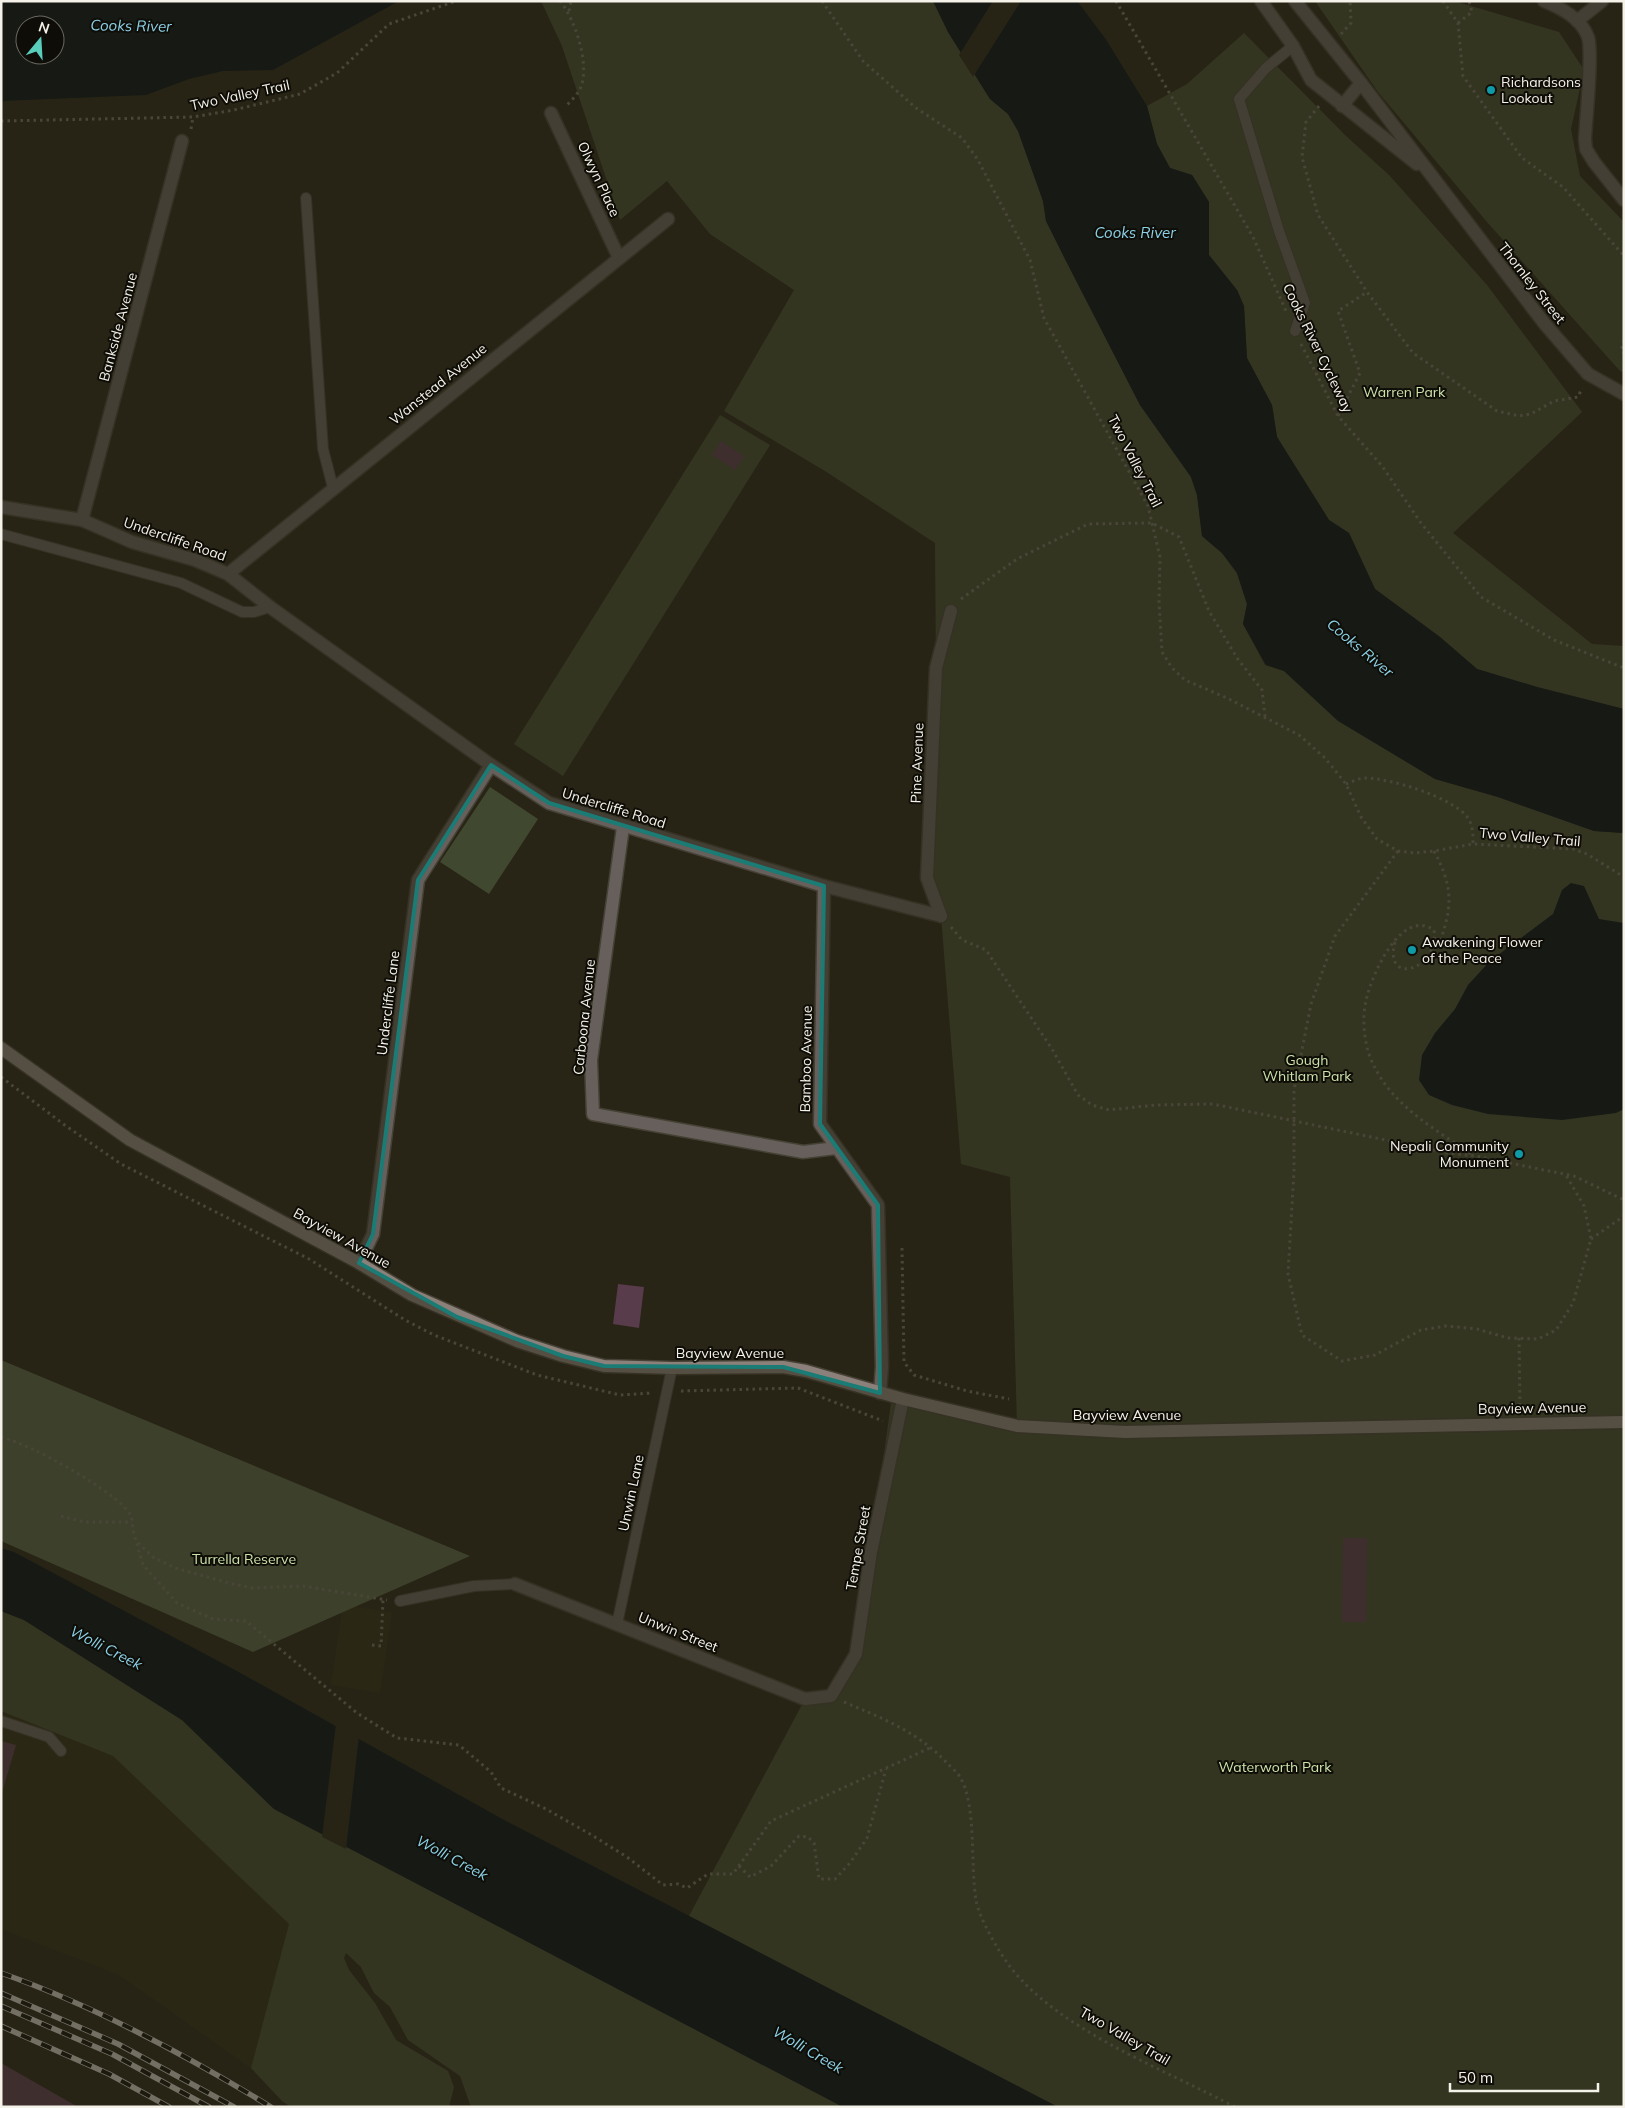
<svg xmlns="http://www.w3.org/2000/svg" width="1625" height="2108" font-family="Mulish,sans-serif">
<rect width="100%" height="100%" fill="#282416"/>
<g fill="#302a15">
<polygon points="343,1605 392,1612 380,1693 331,1685"/>
<polygon points="1,1711 113,1756 289,1924 251,2068 119,1975 1,1929"/>
</g>
<g fill="#404930">
<polygon points="541,1 933,1 948,32 990,99 1008,114 1018,131 1043,201 1046,221 1066,261 1140,405 1191,477 1197,495 1202,536 1222,553 1237,573 1247,604 1243,624 1265,665 1284,671 1339,721 1435,779 1498,797 1594,831 1624,833 1624,2107 1058,2107 689,1916 805,1699 831,1696 856,1654 892,1396 1017,1425 1010,1177 961,1164 941,916 927,878 936,668 935,543 825,471 724,411 794,290 710,234 667,181 620,220 562,46"/>
<polygon points="1315,1 1454,1 1559,32 1584,70 1571,129 1580,176 1624,222 1624,372 1620,371 1487,222 1378,92"/>
<polygon points="1244,33 1346,136 1389,175 1487,285 1582,412 1453,533 1592,644 1624,646 1624,709 1537,687 1477,669 1440,637 1375,589 1349,533 1329,520 1277,437 1272,405 1247,358 1244,306 1237,290 1209,255 1209,202 1192,175 1170,168 1157,144 1147,106 1187,84"/>
<polygon points="720,415 770,445 563,776 514,744"/>
<polygon points="490,787 538,819 489,894 440,862"/>
<polygon points="1,1611 24,1620 182,1720 274,1809 843,2107 471,2107 460,2076 408,2040 390,2007 374,1993 361,1967 346,1953 344,1958 349,1970 375,2003 396,2040 448,2071 454,2087 449,2107 291,2107 282,2101 251,2068 289,1924 113,1756 1,1711"/>
</g>
<polygon fill="#576245" points="1,1360 470,1556 253,1652 1,1541"/>
<g fill="#000d13" fill-rule="evenodd">
<path d="M1,1H399L273,70L223,71L189,79L146,95L1,101ZM25,25H55V55H25Z"/>
<polygon points="933,1 1077,1 1105,38 1147,106 1157,144 1170,168 1192,175 1209,202 1209,255 1237,290 1244,306 1247,358 1272,405 1277,437 1329,520 1349,533 1375,589 1440,637 1477,669 1537,687 1624,709 1624,833 1594,831 1498,797 1435,779 1338,721 1284,671 1266,665 1243,624 1247,604 1237,573 1222,553 1202,536 1197,495 1191,477 1140,405 1066,261 1046,221 1043,201 1018,131 1008,114 990,99 948,32"/>
<polygon points="1571,883 1584,886 1599,919 1624,923 1624,1109 1616,1113 1562,1120 1488,1114 1452,1105 1429,1095 1419,1080 1422,1055 1435,1033 1455,1009 1468,985 1490,961 1553,914 1562,890"/>
<polygon points="1,1548 14,1552 235,1670 506,1821 1058,2107 843,2107 274,1809 182,1720 24,1620 1,1611"/>
</g>
<g fill="#282416">
<polygon points="993,1 1021,1 973,77 959,55"/>
<polygon points="336,1724 359,1736 346,1849 322,1837"/>
</g>
<g fill="#593c4c">
<polygon points="721,441 744,456 735,470 712,455"/>
<polygon points="618,1284 644,1287 639,1328 613,1324"/>
<polygon points="1343,1538 1367,1538 1366,1622 1342,1622"/>
<polygon points="1,1741 16,1745 2,1793 1,1793"/>
<polygon points="1,2063 78,2107 1,2107"/>
</g>
<g fill="none" stroke-linecap="round" stroke-linejoin="round">
<defs>
<g id="lane">
<polyline points="1293,46 1266,68 1239,99 1279,231 1305,303 1295,331"/>
<polyline points="306,198 323,449 333,488"/>
<polyline points="1,534 181,583 242,612 254,612 270,607"/>
<polyline points="400,1601 474,1586 515,1584"/>
<polyline points="617,1624 672,1368"/>
<polyline points="1,1721 49,1737 61,1751"/>
</g>
<g id="street">
<polyline points="1261,1 1293,46 1311,80 1417,164"/>
<polyline points="1295,1 1361,83 1544,323 1588,374 1624,394"/>
<path d="M1544,1C1561,8 1581,18 1588,37C1593,53 1586,118 1585,139L1586,149L1594,162L1624,200"/>
<polyline points="1577,21 1602,1"/>
<polyline points="1342,106 1361,83"/>
<polyline points="551,113 619,258"/>
<polyline points="1,507 82,520 132,542 195,560 228,574 270,607 491,765 549,803 824,886 941,916"/>
<polyline points="82,520 182,141"/>
<polyline points="228,574 668,219"/>
<polyline points="623,827 591,1060 593,1114 803,1152 836,1148"/>
<polyline points="824,886 820,1124 878,1205 882,1367 880,1393"/>
<polyline points="941,916 927,878 936,668 951,611"/>
<polyline points="359,1263 373,1234 418,880 491,765"/>
<polyline points="515,1584 805,1699 831,1696 856,1654 871,1552 903,1399"/>
</g>
<polyline id="secondary" points="1,1048 130,1140 359,1263 412,1295 517,1341 563,1356 604,1366 672,1368 783,1367 806,1371 903,1399 1017,1426 1125,1432 1624,1422"/>
</defs>
<use href="#lane" stroke="#454134" stroke-width="12"/>
<use href="#street" stroke="#454134" stroke-width="15"/>
<use href="#secondary" stroke="#454134" stroke-width="15"/>
<g stroke="#726f63" stroke-width="3" stroke-dasharray="2.5 4" stroke-linecap="butt">
<path d="M560,1C575,19 591,66 580,89C577,95 570,102 565,107"/>
<polyline points="822,1 863,61 916,108 962,138 978,160 1030,260 1044,318 1148,506 1160,557 1159,602 1162,652 1172,668 1185,680 1227,698 1299,735 1325,758 1346,784 1361,817 1377,839 1398,851 1415,853 1434,851 1473,844 1573,849 1587,854 1624,877"/>
<polyline points="1116,1 1253,237 1286,311"/>
<polyline points="1443,1 1458,23 1463,76 1522,158 1563,187 1624,256"/>
<polyline points="569,11 571,1"/>
<polyline points="1458,23 1472,12 1469,1"/>
<polyline points="1341,34 1351,23 1350,1"/>
<polyline points="1319,106 1306,122 1302,157 1318,215 1367,292 1413,353 1497,411 1519,416 1531,414 1554,401 1578,397 1582,388"/>
<polyline points="1,121 193,117 234,110 300,94 337,73 389,24 456,1"/>
<polyline points="191,129 193,117"/>
<polyline points="1624,340 1621,350 1624,353"/>
<polyline points="1301,344 1338,416 1382,466 1421,523 1481,597 1554,640 1624,668"/>
<polyline points="1338,416 1360,373 1338,311 1367,292"/>
<polyline points="961,599 1017,559 1088,524 1152,523 1179,537 1209,611 1237,658 1262,690 1265,716"/>
<path d="M1346,784C1352,782 1359,778 1365,778C1389,778 1453,797 1468,818C1473,826 1473,834 1473,844"/>
<polyline points="1398,851 1335,936 1311,1004 1294,1090 1294,1171 1288,1274 1302,1335 1342,1361 1375,1355 1421,1330 1446,1326 1477,1329 1508,1338 1538,1339 1556,1330 1573,1303 1591,1239 1584,1206 1566,1175"/>
<path d="M1434,851C1452,885 1453,903 1441,939L1435,941"/>
<polyline points="951,927 962,940 986,950 1052,1049 1078,1095 1092,1105 1109,1110 1156,1105 1213,1104 1448,1153 1475,1156 1574,1176 1624,1200"/>
<path d="M1395,942C1383,987 1439,970 1434,930C1401,907 1371,976 1366,1001C1362,1017 1364,1039 1369,1054C1386,1103 1434,1128 1474,1156"/>
<polyline points="1,1077 66,1126 121,1164 309,1259 405,1320 434,1335 537,1375 620,1395 652,1393"/>
<polyline points="1591,1239 1624,1216"/>
<polyline points="902,1248 904,1362 914,1375 967,1391 1009,1399"/>
<polyline points="1519,1338 1520,1410"/>
<polyline points="681,1391 798,1388 883,1421"/>
<path d="M1,1437C30,1444 114,1490 130,1514C133,1518 132,1527 134,1532"/>
<polyline points="61,1516 84,1522 132,1522"/>
<polyline points="133,1531 143,1565 177,1603 213,1619 246,1621 357,1713 397,1738 459,1745 491,1772 501,1788 546,1809 590,1834 627,1857 663,1885 678,1884 687,1888 708,1874 733,1874 771,1821 932,1747"/>
<polyline points="138,1543 153,1557 175,1568 233,1584 253,1588 303,1586 387,1600"/>
<polyline points="372,1645 381,1646 383,1599"/>
<path d="M844,1702C882,1718 918,1732 947,1763C951,1767 957,1772 960,1777C977,1805 970,1866 976,1900C979,1918 998,1950 1008,1964C1057,2030 1164,2069 1235,2107"/>
<polyline points="739,1866 750,1877 771,1866 799,1836 808,1837 814,1843 819,1879 835,1879 850,1863 867,1838 886,1769"/>
</g>
<use href="#lane" stroke="#665f5b" stroke-width="10"/>
<use href="#street" stroke="#665f5b" stroke-width="12"/>
<use href="#secondary" stroke="#8c807a" stroke-width="12"/>
<defs>
<g id="rail">
<path d="M1,1973C95,2006 186,2055 271,2107"/>
<polyline points="1,1993 118,2044 234,2107"/>
<polyline points="1,2006 112,2054 209,2107"/>
<polyline points="1,2026 109,2074 169,2107"/>
</g>
</defs>
<use href="#rail" stroke="#cfccc2" stroke-width="5.5"/>
<use href="#rail" stroke="#0f0d07" stroke-width="4" stroke-dasharray="11" stroke-linecap="butt"/>
</g>
<path d="M0 0H1625V2108H0ZM491,765L549,803L824,886L820,1124L878,1205L880,1393L783,1367L604,1366L563,1356L457,1317L359,1263L373,1234L418,880Z" fill="#282416" fill-opacity=".55" fill-rule="evenodd"/>
<path fill="none" stroke="#1a7c74" stroke-width="4" stroke-linejoin="round" d="M491,765L549,803L824,886L820,1124L878,1205L880,1393L783,1367L604,1366L563,1356L457,1317L359,1263L373,1234L418,880Z"/>
<g fill="#0f9aa8" stroke="#0f0d07" stroke-width="2">
<circle cx="1491" cy="90" r="5"/>
<circle cx="1412" cy="950" r="5"/>
<circle cx="1519" cy="1154" r="5"/>
</g>
<g text-anchor="middle" stroke-width="4" stroke-linejoin="round" paint-order="stroke">
<g font-size="14" fill="#f5f2e9" stroke="#0f0d07" text-anchor="start">
<text x="1501" y="87">Richardsons<tspan x="1501" dy="16">Lookout</tspan></text>
<text x="1422" y="947">Awakening Flower<tspan x="1422" dy="16">of the Peace</tspan></text>
<text x="1509" y="1151" text-anchor="end">Nepali Community<tspan x="1509" dy="16">Monument</tspan></text>
</g>
<g font-size="14" fill="#f5f2e9" stroke="#0f0d07">
<text transform="translate(240 95) rotate(-12)" y="5">Two Valley Trail</text>
<text transform="translate(599 179) rotate(65)" y="5">Olwyn Place</text>
<text transform="translate(1532 283) rotate(52)" y="5">Thornley Street</text>
<text transform="translate(118 327) rotate(-75)" y="5">Bankside Avenue</text>
<text transform="translate(1318 348) rotate(64)" y="5">Cooks River Cycleway</text>
<text transform="translate(438 384) rotate(-39)" y="5">Wanstead Avenue</text>
<text transform="translate(1135 461) rotate(63)" y="5">Two Valley Trail</text>
<text transform="translate(175 539) rotate(19)" y="5">Undercliffe Road</text>
<text transform="translate(917 763) rotate(-88)" y="5">Pine Avenue</text>
<text transform="translate(614 808) rotate(17)" y="5">Undercliffe Road</text>
<text transform="translate(1530 837) rotate(5)" y="5">Two Valley Trail</text>
<text transform="translate(388 1003) rotate(-83)" y="5">Undercliffe Lane</text>
<text transform="translate(584 1017) rotate(-84)" y="5">Carboona Avenue</text>
<text transform="translate(806 1059) rotate(-89)" y="5">Bamboo Avenue</text>
<text transform="translate(342 1238) rotate(29)" y="5">Bayview Avenue</text>
<text x="730" y="1358">Bayview Avenue</text>
<text transform="translate(1532 1408) rotate(-1)" y="5">Bayview Avenue</text>
<text x="1127" y="1420">Bayview Avenue</text>
<text transform="translate(631 1493) rotate(-78)" y="5">Unwin Lane</text>
<text transform="translate(858 1548) rotate(-80)" y="5">Tempe Street</text>
<text transform="translate(678 1632) rotate(22)" y="5">Unwin Street</text>
<text transform="translate(1125 2036) rotate(30)" y="5">Two Valley Trail</text>
</g>
<g font-size="14" fill="#cee3ab" stroke="#0f0d07">
<text x="1404" y="397">Warren Park</text>
<text x="1307" y="1065">Gough<tspan x="1307" dy="16">Whitlam Park</tspan></text>
<text x="244" y="1564">Turrella Reserve</text>
<text x="1275" y="1772">Waterworth Park</text>
</g>
<g font-size="15" font-style="italic" fill="#8bd1e7" stroke="#0f0d07">
<text transform="translate(131 26) rotate(1)" y="5">Cooks River</text>
<text x="1135" y="238">Cooks River</text>
<text transform="translate(1360 648) rotate(40)" y="5">Cooks River</text>
<text transform="translate(106 1648) rotate(27)" y="5">Wolli Creek</text>
<text transform="translate(452 1858) rotate(28)" y="5">Wolli Creek</text>
<text transform="translate(808 2050) rotate(30)" y="5">Wolli Creek</text>
</g>
</g>
<rect width="1625" height="2108" fill="none" stroke="#f5f2e9" stroke-width="5"/>
<g transform="translate(40 40) rotate(18)"><circle r="24" fill="#0f0d07" stroke="#6b6961"/>
<path d="M0-4L9 19L0 12L-9 19Z" fill="#5acebd"/>
<text y="-8" font-size="14" font-weight="bold" text-anchor="middle" fill="#f5f2e9">N</text>
</g>
<path d="M1450 2083v8h148v-8" fill="none" stroke="#f5f2e9" stroke-width="2.5"/>
<text x="1458" y="2083" font-size="15" fill="#f5f2e9" stroke="#0f0d07" stroke-width="4" paint-order="stroke">50 m</text>
</svg>
